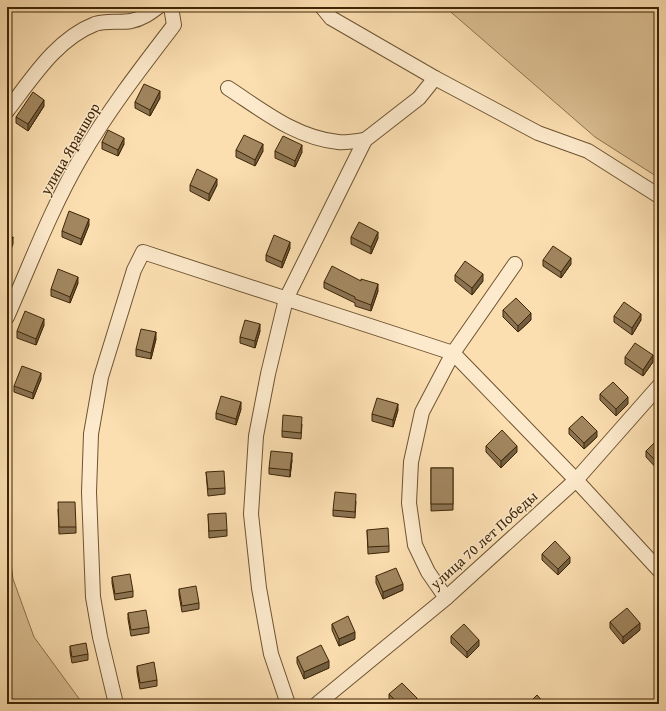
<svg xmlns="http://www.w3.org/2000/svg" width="666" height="711" font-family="'Gentium Book Plus',serif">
<rect width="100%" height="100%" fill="#fcdfb1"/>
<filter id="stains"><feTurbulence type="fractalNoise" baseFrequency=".005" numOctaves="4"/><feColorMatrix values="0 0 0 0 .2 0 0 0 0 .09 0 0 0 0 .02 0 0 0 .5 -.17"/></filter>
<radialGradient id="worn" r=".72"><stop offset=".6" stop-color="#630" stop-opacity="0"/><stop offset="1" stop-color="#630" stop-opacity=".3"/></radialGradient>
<g fill="#dcc094" stroke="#8e734d">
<polygon points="445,7 659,7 659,178 595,137"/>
<polygon points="7,533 13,579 34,637 83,704 7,704"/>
</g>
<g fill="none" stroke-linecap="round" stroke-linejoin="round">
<defs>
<g id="minor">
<polyline points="322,7 331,18 435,78 538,133 588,151 659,196"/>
<path d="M228,88C262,110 296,138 338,142C346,143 356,141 365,140"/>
<path d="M7,111C31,80 56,39 95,24C107,20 119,23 131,21C142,19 150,13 158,7"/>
<path d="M7,317C30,265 51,209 80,159C107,112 141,68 174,25L171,7"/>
<polyline points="446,598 428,572 415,545 409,503 411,462 422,412 453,353 515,264"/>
<polyline points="116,704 100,637 93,597 89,492 91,434 101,377 134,270 143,252 453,353 576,480 659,570"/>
<polyline points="288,704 271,654 259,588 251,514 256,436 268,374 286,299 365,140 419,98 435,78"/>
<polyline points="317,704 446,598 576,480 659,386"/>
</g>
</defs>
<use href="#minor" stroke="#6e5431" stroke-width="16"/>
<use href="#minor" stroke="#fdeacc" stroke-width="14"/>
</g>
<g fill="#8a7352" stroke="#3f2606">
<polygon points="160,98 150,116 135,108 135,102"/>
<polygon points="44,106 28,131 16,123 16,117"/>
<polygon points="102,142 124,144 118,156 102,149"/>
<polygon points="236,150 263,151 255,166 236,157"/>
<polygon points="275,151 302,152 295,167 275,158"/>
<polygon points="190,185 217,185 209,201 190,191"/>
<polygon points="89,225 81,245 62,237 62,231"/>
<polygon points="351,237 378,238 371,254 351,244"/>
<polygon points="290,248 282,268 266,261 266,255"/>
<polygon points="543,260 571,264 561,278 543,266"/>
<polygon points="455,275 483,281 472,295 455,281"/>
<polygon points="324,282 378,291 371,311 355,306 355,303 324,288"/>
<polygon points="78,283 70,303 51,296 51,289"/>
<polygon points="503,310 531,320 518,332 503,317"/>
<polygon points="614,316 641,320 632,335 614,322"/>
<polygon points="44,325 36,345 17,338 17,331"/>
<polygon points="260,331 255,348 240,343 240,337"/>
<polygon points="156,339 151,359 136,356 136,349"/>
<polygon points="625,357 653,362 643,376 625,364"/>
<polygon points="41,379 33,399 14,392 14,386"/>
<polygon points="600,394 628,404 616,416 600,400"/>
<polygon points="241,409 236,425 216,419 216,413"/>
<polygon points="398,410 393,427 372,421 372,414"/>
<polygon points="302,424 301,439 282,437 282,431"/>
<polygon points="569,428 597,437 584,449 569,434"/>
<polygon points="659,439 659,471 646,457 646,451"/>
<polygon points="486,446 517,452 501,468 486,452"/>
<polygon points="292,460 290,477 269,474 269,468"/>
<polygon points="431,468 453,468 453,510 431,511"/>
<polygon points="206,472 225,488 225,494 208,496"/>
<polygon points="356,501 355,518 333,516 333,510"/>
<polygon points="58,509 76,527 76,533 59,534"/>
<polygon points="208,514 227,530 227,536 209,538"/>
<polygon points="367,530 389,546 389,552 368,554"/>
<polygon points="542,554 570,563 558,575 542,560"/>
<polygon points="376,576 403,590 383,599 376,583"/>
<polygon points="112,577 133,591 133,597 115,600 112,583"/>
<polygon points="179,589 199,603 199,609 182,612 179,595"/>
<polygon points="128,613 149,627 149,633 131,636 128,619"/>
<polygon points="610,622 640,630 623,644 610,628"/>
<polygon points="332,624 355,639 339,646 332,630"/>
<polygon points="451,636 479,646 467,658 451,643"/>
<polygon points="70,646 88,654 88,660 72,663 70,652"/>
<polygon points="297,657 329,668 304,679 297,663"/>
<polygon points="137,666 157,680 157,686 140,689 137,672"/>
<polygon points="389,694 417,704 392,704 389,701"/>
</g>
<g fill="#715e42" stroke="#3f2606">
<polygon points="160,91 160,98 150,116 150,110"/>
<polygon points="44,100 44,106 28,131 28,124"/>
<polygon points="124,138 124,144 118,156 118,150"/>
<polygon points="263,144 263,151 255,166 255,160"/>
<polygon points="302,145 302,152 295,167 295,161"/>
<polygon points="217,179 217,185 209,201 209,194"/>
<polygon points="89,219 89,225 81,245 81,239"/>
<polygon points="378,232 378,238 371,254 371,247"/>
<polygon points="13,237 13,244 7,260 7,253"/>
<polygon points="290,242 290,248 282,268 282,262"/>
<polygon points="571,258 571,264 561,278 561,272"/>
<polygon points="483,274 483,281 472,295 472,288"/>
<polygon points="78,277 78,283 70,303 70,297"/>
<polygon points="378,284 378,291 371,311 371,305"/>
<polygon points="531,313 531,320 518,332 518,326"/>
<polygon points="641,314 641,320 632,335 632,328"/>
<polygon points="44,319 44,325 36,345 36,339"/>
<polygon points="260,324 260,331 255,348 255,341"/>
<polygon points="156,332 156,339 151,359 151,353"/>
<polygon points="653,355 653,362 643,376 643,370"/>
<polygon points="41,373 41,379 33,399 33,393"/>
<polygon points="628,397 628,404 616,416 616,409"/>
<polygon points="241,402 241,409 236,425 236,419"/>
<polygon points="398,404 398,410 393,427 393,420"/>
<polygon points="10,405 10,412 7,420 7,413"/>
<polygon points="597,431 597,437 584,449 584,443"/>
<polygon points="517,446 517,452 501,468 501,461"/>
<polygon points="292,453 292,460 290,477 290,470"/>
<polygon points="570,557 570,563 558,575 558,569"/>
<polygon points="403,584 403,590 383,599 383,592"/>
<polygon points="640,623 640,630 623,644 623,637"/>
<polygon points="355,632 355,639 339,646 339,639"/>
<polygon points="479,640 479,646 467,658 467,652"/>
<polygon points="329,661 329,668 304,679 304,672"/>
<polygon points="417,698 417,704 411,704"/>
</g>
<g fill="#a1865f" stroke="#3f2606">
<polygon points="144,84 160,91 150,110 135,102"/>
<polygon points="33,92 44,100 28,124 16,117"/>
<polygon points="108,130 124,138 118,150 102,142"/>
<polygon points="244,135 263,144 255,160 236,150"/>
<polygon points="283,136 302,145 295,161 275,151"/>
<polygon points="197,169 217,179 209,194 190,185"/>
<polygon points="69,211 89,219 81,239 62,231"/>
<polygon points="359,222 378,232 371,247 351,237"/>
<polygon points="7,235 13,237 7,253"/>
<polygon points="274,235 290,242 282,262 266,255"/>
<polygon points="553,246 571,258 561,272 543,260"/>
<polygon points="465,261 483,274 472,288 455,275"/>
<polygon points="332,266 361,281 361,279 378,284 371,305 355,299 355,297 324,282"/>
<polygon points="58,269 78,277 70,297 51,289"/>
<polygon points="516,298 531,313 518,326 503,310"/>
<polygon points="624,302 641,314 632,328 614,316"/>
<polygon points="25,311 44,319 36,339 17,331"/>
<polygon points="245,320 260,324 255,341 240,337"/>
<polygon points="141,329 156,332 151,353 136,349"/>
<polygon points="635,343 653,355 643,370 625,357"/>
<polygon points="22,366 41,373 33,393 14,386"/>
<polygon points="613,382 628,397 616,409 600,394"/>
<polygon points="221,396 241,402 236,419 216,413"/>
<polygon points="377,398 398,404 393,420 372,414"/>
<polygon points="7,404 10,405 7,413"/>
<polygon points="283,415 302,417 301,433 282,431"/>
<polygon points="582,416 597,431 584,443 569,428"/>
<polygon points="502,430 517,446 501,461 486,446"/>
<polygon points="658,439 659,439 659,464 646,451"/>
<polygon points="271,451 292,453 290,470 269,468"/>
<rect x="431" y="468" width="22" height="36"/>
<polygon points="224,471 225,488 208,489 206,472"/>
<polygon points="335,492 356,494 355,512 333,510"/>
<polygon points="58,502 75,502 76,527 59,527"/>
<polygon points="226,513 227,530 209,531 208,514"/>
<polygon points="388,528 389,546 368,547 367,530"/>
<polygon points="555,541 570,557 558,569 542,554"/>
<polygon points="396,568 403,584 383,592 376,576"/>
<polygon points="130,574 133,591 115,594 112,577"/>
<polygon points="196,586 199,603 182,606 179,589"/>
<polygon points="627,608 640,623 623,637 610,622"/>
<polygon points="146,610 149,627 131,630 128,613"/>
<polygon points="348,616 355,632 339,639 332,624"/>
<polygon points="464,624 479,640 467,652 451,636"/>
<polygon points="86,643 88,654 72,657 70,646"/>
<polygon points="321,645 329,661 304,672 297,657"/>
<polygon points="154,662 157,680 140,683 137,666"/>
<polygon points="402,683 417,698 411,704 399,704 389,694"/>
<polygon points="537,695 545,704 528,704"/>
</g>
<g text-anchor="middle" stroke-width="3" stroke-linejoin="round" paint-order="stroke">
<g font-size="15" fill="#3f2606" stroke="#fdeacc">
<text transform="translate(70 149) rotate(-60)" y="5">улица Яраншор</text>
<text transform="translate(484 540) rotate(-42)" y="5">улица 70 лет Победы</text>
</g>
</g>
<rect width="666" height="711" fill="none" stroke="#fcdfb1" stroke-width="24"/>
<rect x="8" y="8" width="650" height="695" fill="none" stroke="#3f2606" stroke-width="2"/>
<rect x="12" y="12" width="642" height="687" fill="none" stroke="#3f2606"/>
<rect width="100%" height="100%" filter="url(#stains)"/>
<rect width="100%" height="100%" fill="url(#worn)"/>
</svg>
